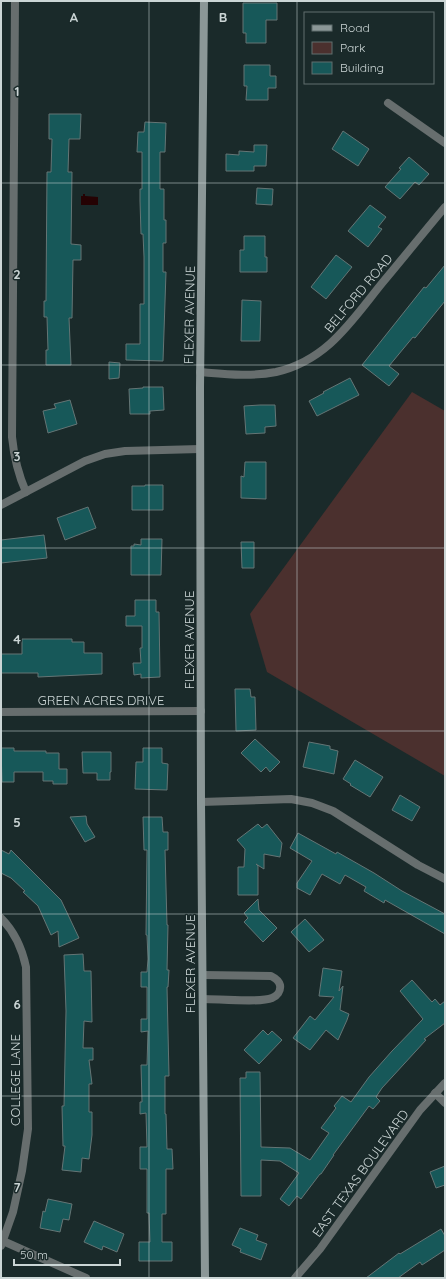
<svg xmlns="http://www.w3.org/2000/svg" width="446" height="1279" font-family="Quicksand,sans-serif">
<rect width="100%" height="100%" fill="#1a2a2a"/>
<polygon fill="#4b302e" points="412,392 445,411 445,776 267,672 250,614"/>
<polygon fill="#250203" points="83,194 85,194 85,196 98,197 98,205 81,205 81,196 83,196"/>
<g fill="#175859" stroke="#647575">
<polygon points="243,3 277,3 277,20 266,20 266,43 246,43 246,33 243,33"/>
<polygon points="244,65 270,65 270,76 276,76 276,88 268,88 268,100 246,100 247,86 244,86"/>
<polygon points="49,114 81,114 80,139 69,139 68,172 72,172 71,244 81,245 81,260 73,260 72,318 69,318 71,365 46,365 46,350 48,350 47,317 44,317 44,301 46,301 47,172 51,172 52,139 49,139"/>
<polygon points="145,122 166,123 165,152 160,152 160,189 164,189 164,220 166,220 166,243 163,243 163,272 166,272 163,361 126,360 126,344 140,344 140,304 144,304 144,257 143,234 141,234 140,201 140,189 142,189 142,152 137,152 138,132 144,132"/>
<polygon points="343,131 369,149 358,166 332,149"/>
<polygon points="254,145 267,145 266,166 254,166 254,171 226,171 226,154 239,155 239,151 254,152"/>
<polygon points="409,157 429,174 419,185 415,182 400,199 385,187 401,169 399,168"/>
<polygon points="257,188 273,189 272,205 256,204"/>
<polygon points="370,205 386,217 378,227 382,229 368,247 348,231"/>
<polygon points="244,236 265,236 265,257 267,257 267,272 240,272 240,250 244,250"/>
<polygon points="336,255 352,267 326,299 311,287"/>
<polygon points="445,265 445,301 415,338 413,337 389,366 399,374 389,386 362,365 424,287 426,288"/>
<polygon points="242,300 261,301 260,341 241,341"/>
<polygon points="109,362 120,363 119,378 109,379"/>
<polygon points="350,378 359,395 317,416 309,401 324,393 323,392"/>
<polygon points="143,387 163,387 164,410 150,411 150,414 130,414 129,389 143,388"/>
<polygon points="70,400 77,424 48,433 43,411 56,408 54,404"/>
<polygon points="260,405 275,405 276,426 265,427 265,433 246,434 244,406"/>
<polygon points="245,462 266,462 266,499 241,498 241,476 244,477"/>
<polygon points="145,485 163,485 163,510 132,510 132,486 145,486"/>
<polygon points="88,507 96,528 65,540 57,518"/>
<polygon points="44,535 47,558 1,563 1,540"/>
<polygon points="141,539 162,539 161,575 131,575 131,546 134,546 134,544 141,545"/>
<polygon points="241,542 254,542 254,568 242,568"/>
<polygon points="135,600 156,600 156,612 159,612 160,677 141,678 141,674 134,675 133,663 141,663 140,648 142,648 142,626 126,626 126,616 135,616"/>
<polygon points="22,639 72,639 72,642 84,642 84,653 102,653 102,674 38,677 38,673 1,673 1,654 22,654"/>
<polygon points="235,689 250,689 251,697 255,697 256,730 236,731"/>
<polygon points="255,739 280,762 270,772 266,767 261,772 241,753"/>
<polygon points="309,742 330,746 330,749 338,751 334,774 303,767"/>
<polygon points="1,748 14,748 14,751 46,751 46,753 59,753 59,769 67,769 67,784 53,784 53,781 43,781 43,772 14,772 14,782 2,782"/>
<polygon points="143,748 162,748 162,763 168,764 167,790 135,789 136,762 143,762"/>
<polygon points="82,752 111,752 111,772 110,772 110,780 97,780 97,773 83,773"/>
<polygon points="355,760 383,777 370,797 350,785 351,784 343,779"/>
<polygon points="400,795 420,807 412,821 392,810"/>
<polygon points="86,816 87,824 95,837 85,842 70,817"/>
<polygon points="143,817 162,817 163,832 168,832 168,850 165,850 167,925 168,925 167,970 169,970 168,987 167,987 169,1076 165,1076 165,1114 166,1114 167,1149 172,1149 173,1169 166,1169 166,1214 162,1214 162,1242 172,1242 172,1261 139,1261 139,1242 150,1242 149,1213 147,1213 147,1169 140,1169 140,1147 147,1147 146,1113 140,1114 140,1102 142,1102 141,1065 147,1065 148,1031 141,1032 141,1019 147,1019 147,987 141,987 141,972 147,972 148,959 147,935 146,935 147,850 144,850"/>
<polygon points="258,824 262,828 267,824 282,843 280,857 264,854 264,869 256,864 258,866 258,895 238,895 238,867 244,867 245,849 237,840"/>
<polygon points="298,833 336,854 337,852 374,873 402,891 445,914 445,934 385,900 384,903 364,891 366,887 345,875 340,884 322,874 310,895 297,888 297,883 312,861 290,848"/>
<polygon points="1,850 9,854 11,850 61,900 79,938 59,947 58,931 51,935 38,906 23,892 25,891 11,878 1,873"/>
<polygon points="258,899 259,910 277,928 263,942 244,922 248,918 244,913"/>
<polygon points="305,919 324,940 309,952 291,932"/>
<polygon points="83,954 84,971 91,971 92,1022 84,1021 83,1048 93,1048 93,1060 89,1060 92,1084 89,1084 89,1112 92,1112 92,1135 89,1159 82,1158 81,1172 62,1170 65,1146 63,1146 62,1106 64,1106 66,1011 64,955"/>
<polygon points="323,968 342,971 339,991 343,986 340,1010 349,1014 347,1020 338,1040 326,1030 310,1050 293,1038 310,1016 315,1020 334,997 319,996"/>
<polygon points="412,980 432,1002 435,999 440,1005 445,1001 445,1023 424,1039 426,1040 382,1088 376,1097 380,1101 373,1109 369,1106 333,1155 334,1155 321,1174 320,1174 301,1199 297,1196 289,1206 280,1199 299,1173 280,1161 261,1160 261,1196 241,1196 240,1078 246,1078 246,1072 260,1072 261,1147 290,1148 310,1160 329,1133 321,1128 336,1108 334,1106 342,1096 351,1102 369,1077 392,1051 423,1019 400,991"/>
<polygon points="263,1030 268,1035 272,1031 282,1040 259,1064 244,1050"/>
<polygon points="445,1166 445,1185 436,1188 430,1172"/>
<polygon points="48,1199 72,1204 69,1220 63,1219 60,1232 40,1228 43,1211 45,1212"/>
<polygon points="94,1221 124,1234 117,1252 103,1246 102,1250 84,1242"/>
<polygon points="240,1228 258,1235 256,1240 267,1244 261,1260 240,1252 241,1249 232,1245"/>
<polygon points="441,1229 445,1236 445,1250 422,1265 420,1262 398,1278 366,1278 399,1253 400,1254"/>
</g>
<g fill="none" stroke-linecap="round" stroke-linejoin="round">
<g stroke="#676e6e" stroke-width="8">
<path d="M15,1L12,437C14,457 18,474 26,492"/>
<polyline points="388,103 445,143"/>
<path d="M200,372C225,374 251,377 276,372C328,360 352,320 383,282C404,257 424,232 445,207"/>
<polyline points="1,505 85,461 105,454 125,451 200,449"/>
<polyline points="1,712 201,711"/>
<polyline points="201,802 291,799 312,803 333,811 418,865 445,879"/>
<path d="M1,918C15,932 22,948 26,967L28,1129L22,1171L13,1212L1,1246"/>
<path d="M203,975L271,976C275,978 279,981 280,985C281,991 277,996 272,998C260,1003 218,999 203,999"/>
<polyline points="435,1093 445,1103"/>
<polyline points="3,1241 86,1278"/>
<polyline points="295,1278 320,1249 420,1110 445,1083"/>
</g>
<polyline stroke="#8b9797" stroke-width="8" points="204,1 200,388 201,802 205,1278"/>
</g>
<path fill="none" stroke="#cbd5d5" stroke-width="1" stroke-opacity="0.55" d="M149,1V1278M297,1V1278M1,183H445M1,365H445M1,548H445M1,731H445M1,914H445M1,1096H445"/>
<g text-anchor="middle" stroke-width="3" stroke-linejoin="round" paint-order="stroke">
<g font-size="13" fill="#cbd5d5" stroke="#1a2a2a">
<text transform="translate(358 293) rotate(-50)" y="5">BELFORD ROAD</text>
<text transform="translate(189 315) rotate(-89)" y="5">FLEXER AVENUE</text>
<text transform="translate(189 640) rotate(-90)" y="5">FLEXER AVENUE</text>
<text x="101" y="705">GREEN ACRES DRIVE</text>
<text transform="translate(190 964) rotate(-90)" y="5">FLEXER AVENUE</text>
<text transform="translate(15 1080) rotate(-90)" y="5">COLLEGE LANE</text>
<text transform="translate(360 1173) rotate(-54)" y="5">EAST TEXAS BOULEVARD</text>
</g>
</g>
<g font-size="13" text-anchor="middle" font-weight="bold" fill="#cbd5d5" stroke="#1a2a2a" stroke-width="3" stroke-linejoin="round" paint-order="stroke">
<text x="74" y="22">A</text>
<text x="223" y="22">B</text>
<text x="17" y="96">1</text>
<text x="17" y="279">2</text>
<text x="17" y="461">3</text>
<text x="17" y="644">4</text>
<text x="17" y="827">5</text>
<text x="17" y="1009">6</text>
<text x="17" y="1192">7</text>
</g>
<rect width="446" height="1279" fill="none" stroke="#cbd5d5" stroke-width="4"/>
<rect x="304" y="12" width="130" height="72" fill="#1a2a2a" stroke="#616e6e"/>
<rect x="312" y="25" width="20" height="6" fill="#8b9797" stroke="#616e6e"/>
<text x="340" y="32" font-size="12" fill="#cbd5d5">Road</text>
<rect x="312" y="42" width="20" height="12" fill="#4b302e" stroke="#616e6e"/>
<text x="340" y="52" font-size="12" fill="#cbd5d5">Park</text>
<rect x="312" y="62" width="20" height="12" fill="#175859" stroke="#616e6e"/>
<text x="340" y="72" font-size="12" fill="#cbd5d5">Building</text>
<path d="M14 1259v6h106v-6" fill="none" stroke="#cbd5d5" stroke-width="2"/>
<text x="20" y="1259" font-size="12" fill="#cbd5d5" stroke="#1a2a2a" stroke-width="3" paint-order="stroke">50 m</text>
</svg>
